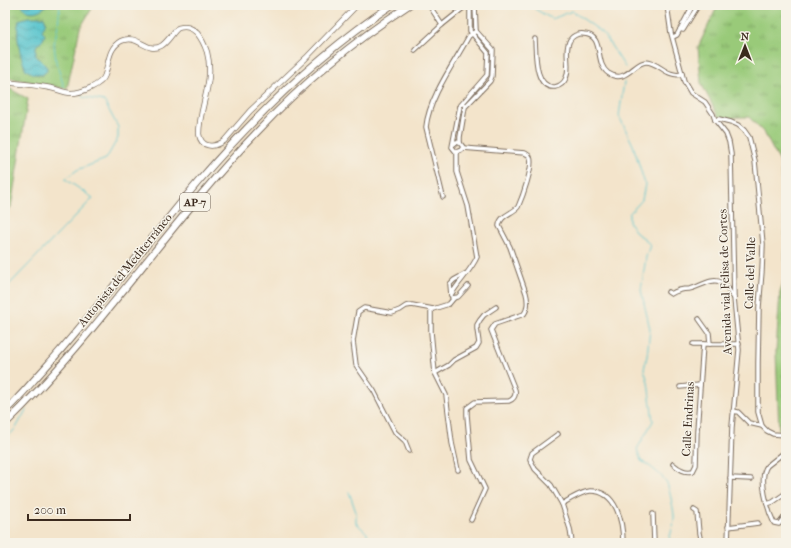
<svg xmlns="http://www.w3.org/2000/svg" width="791" height="548" font-family="'IM FELL French Canon',serif">
<defs>
<pattern id="grass-tufts" width="24" height="20" patternUnits="userSpaceOnUse"><rect width="24" height="20" fill="#99ca79"/><path d="M3 7l-1-3M5 7V3M7 7l1-3M15 17l-1-3M17 17v-4M19 17l1-3" fill="none" stroke="#7ea463"/></pattern>
<pattern id="water-waves" width="16" height="10" patternUnits="userSpaceOnUse"><rect width="16" height="10" fill="#58c5ce"/><path d="M0 5q4-4 8 0t8 0" fill="none" stroke="#4aa0a7"/></pattern>
</defs>
<rect width="100%" height="100%" fill="#f7f3e8"/>
<filter id="ink" filterUnits="userSpaceOnUse"><feTurbulence type="fractalNoise" baseFrequency=".025" numOctaves="2"/><feDisplacementMap in="SourceGraphic" scale="8" xChannelSelector="R" yChannelSelector="G"/><feConvolveMatrix kernelMatrix="1 2 1 2 8 2 1 2 1" color-interpolation-filters="sRGB"/></filter>
<filter id="wash" filterUnits="userSpaceOnUse"><feTurbulence type="fractalNoise" baseFrequency=".012" numOctaves="4" result="noise"/><feDisplacementMap in="SourceGraphic" scale="16" xChannelSelector="R" yChannelSelector="G"/><feGaussianBlur stdDeviation="0.9" result="paint"/><feColorMatrix in="noise" values="0 0 0 0 0 0 0 0 0 0 0 0 0 0 0 0 0 1.4 0 .05"/><feComposite in="paint" operator="in"/></filter>
<g filter="url(#wash)">
<rect width="100%" height="100%" fill="#f3e4cb"/>
<g fill="url(#grass-tufts)" stroke="#6a7a4c">
<polygon points="5,5 94,5 80,28 67,89 5,77"/>
<polygon points="718,5 786,5 786,431 779,431 776,352 780,292 785,276 785,230 781,176 780,162 772,148 765,134 749,117 737,117 730,119 718,116 701,83 698,47"/>
<polygon points="5,86 28,99 11,207 5,214"/>
</g>
<g fill="url(#water-waves)" stroke="#4a7876">
<path d="M22,5H47C41,12 26,16 22,5Z"/>
<path d="M28,17H44C47,22 45,26 42,30L45,35L43,40L36,46V56L47,67V71L42,75L34,74L26,70C20,57 15,34 19,20Z"/>
</g>
<g fill="none" stroke-linecap="round" stroke-linejoin="round">
<g stroke="#58c5ce" stroke-width="1">
<polyline points="60,5 58,25 54,44 56,62 64,87"/>
<polyline points="534,5 535,9 552,19 572,11 603,33 625,67"/>
<path d="M624,82L619,116L633,145L645,184L642,200L629,214V222L637,234L644,238L650,245L646,257L641,290L650,329L647,356L644,369L648,382L653,421L637,449L641,461C648,464 663,476 667,483C669,488 675,514 674,519C674,527 669,535 669,543"/>
<polyline points="5,289 93,198 65,179 77,170 106,159 118,138 118,127 104,101 82,97"/>
<polyline points="5,440 16,428 26,410"/>
<polyline points="349,492 356,512 356,523 367,533 369,543"/>
</g>
</g>
</g>
<g filter="url(#ink)">
<g fill="none" stroke-linecap="round" stroke-linejoin="round">
<defs>
<g id="street">
<polyline points="429,5 442,25"/>
<polyline points="667,5 671,33 684,81 691,93 705,102 713,114 715,120 726,134 729,142 731,154 734,298 739,350 732,427 728,543"/>
<polyline points="680,29 683,30 696,9"/>
<polyline points="673,37 677,35 693,5"/>
<path d="M535,39C536,53 534,89 555,87C560,86 564,83 566,78C571,67 564,53 569,42C571,36 578,33 584,34C605,35 594,63 608,73C626,85 634,62 646,62C659,62 667,78 682,74"/>
<polyline points="415,50 442,25 467,5"/>
<polyline points="715,120 719,119 731,122 738,125 744,130 749,137 755,161 763,244 762,271 759,307 758,363 758,412 762,426"/>
<polyline points="460,143 460,137 465,107 490,81 492,76 493,50 476,31 475,5"/>
<polyline points="454,144 456,142 460,143 463,147 461,150 456,152 452,147 460,106 487,75 488,53 470,31 470,5"/>
<path d="M463,148L525,153C528,155 529,155 530,157C534,166 522,198 518,207C512,214 500,215 499,226L510,247L526,293C528,300 528,309 524,314L495,324L491,330L515,390C516,395 514,399 509,401L475,402L467,408V415L471,460L485,489L471,520"/>
<path d="M443,197L426,127C429,97 455,62 469,36L476,31"/>
<path d="M668,292L671,294C677,290 682,289 689,289C699,288 711,276 723,283C728,286 730,293 734,298"/>
<path d="M451,295C458,282 471,271 477,257L468,206L457,172V152"/>
<polyline points="451,295 450,284 454,280 465,274"/>
<polyline points="452,298 458,297 468,286"/>
<polyline points="431,309 431,332 435,373 446,395 452,443 458,470"/>
<polyline points="699,319 709,333 710,344"/>
<polyline points="693,344 739,344"/>
<polyline points="435,373 449,365 454,360 476,348 479,343 477,329 477,325 480,320 484,315 496,307"/>
<polyline points="680,387 700,385"/>
<polyline points="733,411 738,412 749,423 762,426 767,431 773,434 786,435"/>
<polyline points="558,434 532,453 530,459 535,469 551,485 562,504"/>
<polyline points="409,451 405,441 395,432 374,391 356,365 353,341 358,312 364,308 392,313 400,310 406,306 412,305 433,309 449,304 454,298"/>
<path d="M786,451L767,466C758,478 768,511 774,523L779,524L786,515"/>
<path d="M673,464C679,469 685,473 693,471L696,465L697,431L703,344"/>
<polyline points="730,478 751,479"/>
<polyline points="767,504 773,502 786,493"/>
<polyline points="694,510 697,512 699,533 701,543"/>
<polyline points="653,514 654,543"/>
<polyline points="728,527 758,523"/>
<path d="M572,543L570,529L562,504C570,499 581,492 590,491C617,490 623,523 623,543"/>
</g>
<path id="secondary" d="M5,82C20,84 35,85 51,88C57,89 64,93 71,93C81,93 102,85 105,75C109,63 108,48 121,41C137,33 147,54 161,46C168,42 172,33 178,28C186,26 191,27 197,33C202,39 205,46 207,52C215,82 199,106 199,134C201,148 214,148 224,141L250,111L306,58L357,5"/>
<g id="highway">
<path d="M5,411C19,398 31,383 44,369C98,309 146,244 198,182C255,116 319,53 392,5"/>
<path d="M5,424C98,334 168,224 258,131C303,83 354,41 409,5"/>
</g>
</defs>
<use href="#street" stroke="#7b6b5b" stroke-width="5.5"/>
<use href="#secondary" stroke="#7b6b5b" stroke-width="6"/>
<use href="#highway" stroke="#7b6b5b" stroke-width="8"/>
<use href="#street" stroke="#fff" stroke-width="3.5"/>
<use href="#secondary" stroke="#fff" stroke-width="4.5"/>
<use href="#highway" stroke="#fff" stroke-width="6"/>
</g>
</g>
<g text-anchor="middle" stroke-width="3" stroke-linejoin="round" paint-order="stroke">
<rect fill="#f7f3e8" stroke="#73665b" stroke-width="1" x="180" y="193" width="30" height="18" rx="3"/>
<g font-size="11" font-weight="bold" fill="#3b2a1e">
<text x="195" y="206">AP-7</text>
</g>
<g font-size="12" fill="#3b2a1e" stroke="#f7f3e8">
<text transform="translate(125 270) rotate(-51)" y="4">Autopista del Mediterráneo</text>
<text transform="translate(750 273) rotate(-88)" y="4">Calle del Valle</text>
<text transform="translate(725 282) rotate(-92)" y="4">Avenida vial Felisa de Cortes</text>
<text transform="translate(688 419) rotate(-87)" y="4">Calle Endrinas</text>
</g>
</g>
<rect width="791" height="548" fill="none" stroke="#f7f3e8" stroke-width="20"/>
<g transform="translate(745 46)" stroke="#f7f3e8" stroke-width="3" paint-order="stroke">
<path d="M0-3L7 15L0 10L-7 15Z" fill="#3b2a1e"/>
<text y="-6" font-size="11" font-weight="bold" text-anchor="middle" fill="#3b2a1e">N</text>
</g>
<path d="M28 514v6h102v-6" fill="none" stroke="#3b2a1e" stroke-width="2"/>
<text x="34" y="514" font-size="12" fill="#3b2a1e" stroke="#f7f3e8" stroke-width="3" paint-order="stroke">200 m</text>
</svg>
